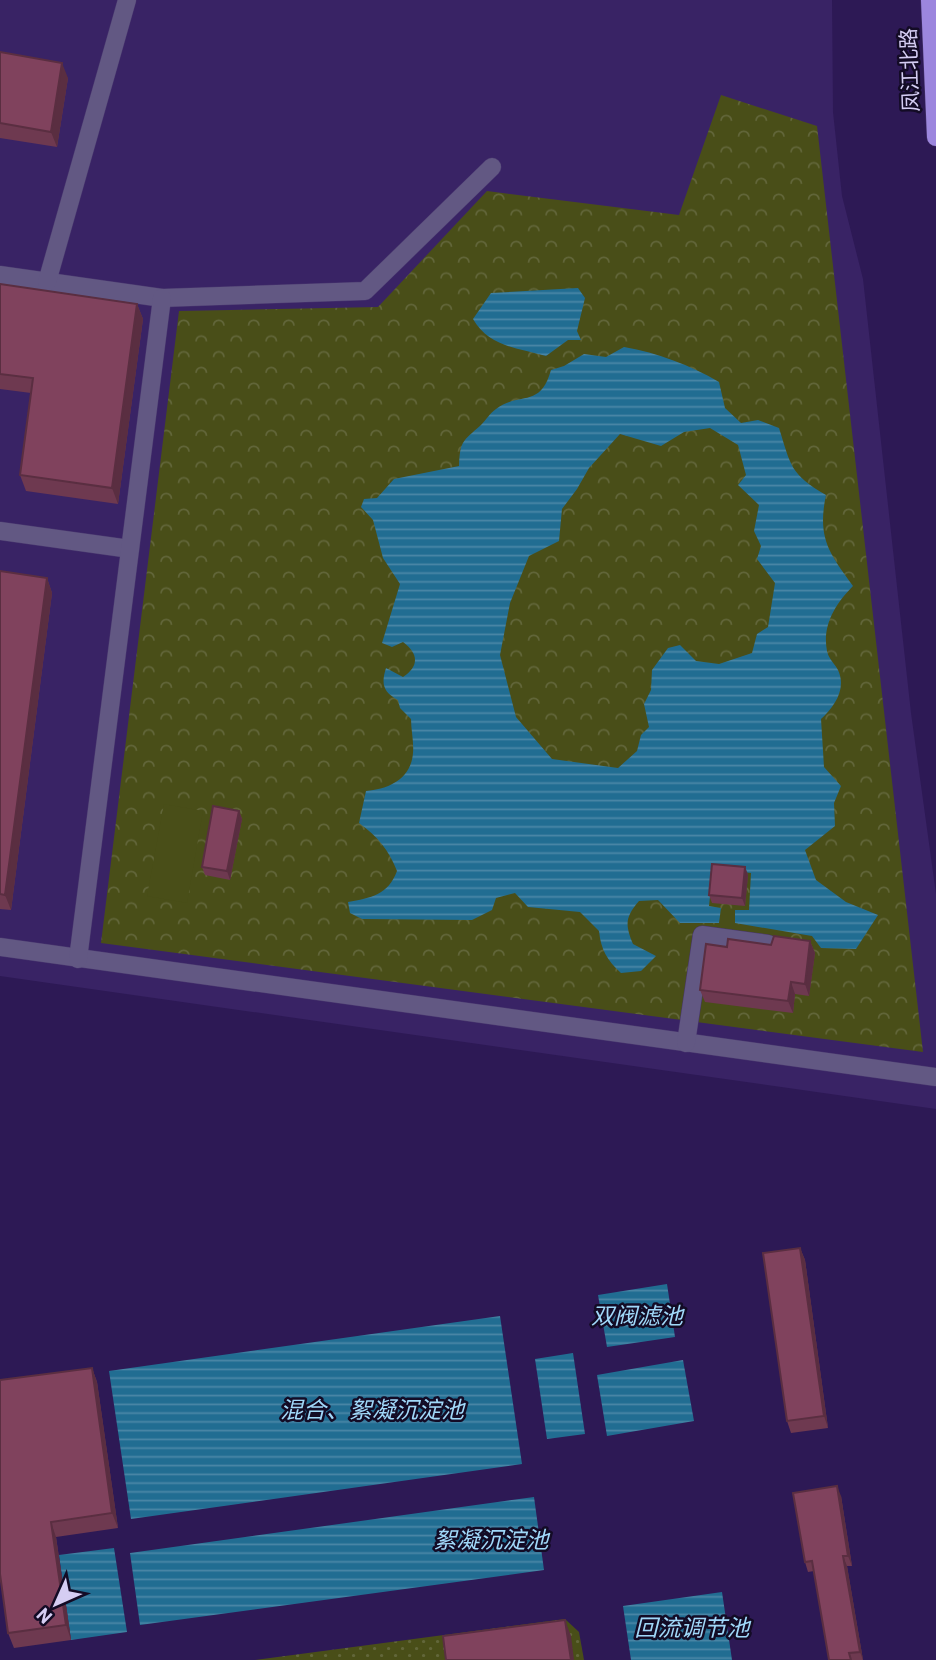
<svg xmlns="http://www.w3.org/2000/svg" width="936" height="1660" font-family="Barlow,'Noto Sans SC',sans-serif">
<defs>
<pattern id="grass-dots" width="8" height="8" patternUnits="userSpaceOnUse" patternTransform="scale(1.75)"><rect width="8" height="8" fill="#494e18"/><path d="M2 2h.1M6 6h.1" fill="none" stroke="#62663a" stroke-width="1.8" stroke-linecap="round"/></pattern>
<pattern id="park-crowns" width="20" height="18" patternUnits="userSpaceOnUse" patternTransform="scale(1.75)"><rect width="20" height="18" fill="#494e18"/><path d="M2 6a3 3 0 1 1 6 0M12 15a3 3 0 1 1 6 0" fill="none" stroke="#62663a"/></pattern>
<pattern id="water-rules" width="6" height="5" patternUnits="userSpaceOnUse" patternTransform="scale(1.75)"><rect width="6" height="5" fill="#216d92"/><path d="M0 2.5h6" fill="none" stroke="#4b87a7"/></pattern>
</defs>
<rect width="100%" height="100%" fill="#2d1955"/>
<polygon fill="#392365" points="0,0 832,0 833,112 842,196 863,279 911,713 936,894 936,1109 0,976"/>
<polygon fill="url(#grass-dots)" points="565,1619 579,1632 584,1660 255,1660"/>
<polygon fill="url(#park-crowns)" points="721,95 817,126 923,1052 101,943 179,311 378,307 487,191 679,215"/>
<polygon fill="#494e18" points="164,804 203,811 187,903 147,896"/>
<g fill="url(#water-rules)" fill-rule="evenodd">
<path d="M578,288L585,298L577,331L581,340H568L546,356C518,348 489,347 473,319L491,293Z"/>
<path d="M624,347C658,353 690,365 719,382L725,408L741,423L758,420L779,428C791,466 790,474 826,495C817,538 829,553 853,586C835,604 822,626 827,651C828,658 835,664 838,670C847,689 834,707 821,719L824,767L841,786L834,803L835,826L805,850L816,880L846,902L878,915L856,949L821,948L812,936L735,923V910H749L751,873L713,869L709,906L721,908L719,923H680L658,900L639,901C625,917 625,925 633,944L656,956L641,971L621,973C607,960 601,950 599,931L580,912L528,907L515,893L496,898L492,910L472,920L362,919L350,913L348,902C371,898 388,895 397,871C389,850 377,836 359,823L366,791C389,789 411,779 413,753C414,742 411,730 411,719L400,708L398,700C383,692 381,684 386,668L403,677C419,666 419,654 403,642L392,647L382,643L400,584L383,558L373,520L361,507L364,499L377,498L394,479L459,466C460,441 462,442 481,425C486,420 490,413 496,409C520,391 540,409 551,370L564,366L584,354L606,357ZM710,428L738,445L746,475L738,485L759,505L754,531L761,546L757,559L775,583L768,627L757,634L752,653L719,664L696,661L680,645L668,648L652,670L651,690L644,704L649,727L641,735L637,751L618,768L552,759L516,717L500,655L510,603L529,556L559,541L562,509L577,489L589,468L620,434L661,446L684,432Z"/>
<polygon points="667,1284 675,1337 607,1347 598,1295"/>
<polygon points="500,1316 522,1464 131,1519 109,1371"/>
<polygon points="573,1353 585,1434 547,1439 535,1359"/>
<polygon points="683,1360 694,1421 607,1436 597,1375"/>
<polygon points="534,1497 544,1570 140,1625 130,1553"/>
<polygon points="114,1548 127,1632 71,1640 59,1555"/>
<polygon points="722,1592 732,1660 631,1660 623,1606"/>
</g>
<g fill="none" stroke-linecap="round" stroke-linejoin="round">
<defs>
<g id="minor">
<polyline points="0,275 162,298 365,291 492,167"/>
<polyline points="47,282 127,0"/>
<polyline points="0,531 130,549"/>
<polyline points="0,947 936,1077"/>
<polyline points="78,959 162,298"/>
<polyline points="686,1043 702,935 768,944"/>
</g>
<polyline id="major" points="930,0 936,137"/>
</defs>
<use href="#minor" stroke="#48366e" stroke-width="19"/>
<use href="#major" stroke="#48366e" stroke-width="19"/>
<use href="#minor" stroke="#625883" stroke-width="18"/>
<use href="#major" stroke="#9c86de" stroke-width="18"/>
</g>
<g fill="#6e3950">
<polygon points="0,52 68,78 57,147 0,138"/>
<polygon points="0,284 137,304 143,319 118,504 26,491 20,475 31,393 0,389"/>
<polygon points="0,571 47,578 52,593 11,910 0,909"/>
<polygon points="239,811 242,819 230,880 205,875 202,867"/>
<polygon points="745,867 748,875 745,906 712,903 709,895"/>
<polygon points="810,941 815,953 809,996 795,994 793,1013 705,1002 700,990 727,947 771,945"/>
<polygon points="800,1248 805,1260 828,1428 791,1433 787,1421"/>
<polygon points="92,1368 97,1382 118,1528 56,1537 71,1640 14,1648 8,1633"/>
<polygon points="841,1496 852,1566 847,1566 863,1660 829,1660 814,1571 808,1572 805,1562"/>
</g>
<g fill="#5a2e41">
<polygon points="62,63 68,78 57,147 51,132"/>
<polygon points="137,304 143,319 118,504 112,488"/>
<polygon points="47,578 52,593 11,910 5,895"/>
<polygon points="239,811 242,819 230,880 227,871"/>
<polygon points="745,867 748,875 745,906 742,898"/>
<polygon points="810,941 815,953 809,996 805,984"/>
<polygon points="791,982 795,994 793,1013 788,1001"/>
<polygon points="800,1248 805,1260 828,1428 824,1416"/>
<polygon points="92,1368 97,1382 118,1528 112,1513"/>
<polygon points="837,1486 841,1496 852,1566 848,1556"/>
<polygon points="51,1522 56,1537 71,1640 66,1625"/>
<polygon points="843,1556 847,1566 863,1660 860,1652"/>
<polygon points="565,1620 571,1636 574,1660 571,1660"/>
</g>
<g fill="#80425d" stroke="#5a2e41" stroke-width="2">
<polygon points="0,52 62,63 51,132 0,123"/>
<polygon points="0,284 137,304 112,488 20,475 33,378 0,374"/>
<polygon points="0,571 47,578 5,895 0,894"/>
<polygon points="213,806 239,811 227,871 202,867"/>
<polygon points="712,864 745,867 742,898 709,895"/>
<polygon points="774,936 810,941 805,984 791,982 788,1001 700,990 706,944 727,947 728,939 771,945"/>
<polygon points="800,1248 824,1416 787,1421 763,1253"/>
<polygon points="92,1368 112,1513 51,1522 66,1625 8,1633 0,1574 0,1380"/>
<polygon points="837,1486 848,1556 843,1556 860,1652 849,1653 851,1660 829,1660 812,1561 805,1562 793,1493"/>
<polygon points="565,1620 571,1660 446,1660 443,1636"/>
</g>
<g text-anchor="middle" stroke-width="5" stroke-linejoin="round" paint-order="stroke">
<g font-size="21" fill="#d5cdf3" stroke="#130b25">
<text transform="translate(910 70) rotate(-92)" y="7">凤江北路</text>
</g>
<g font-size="23" font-style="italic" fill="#a0d8f9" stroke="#130b25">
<text x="637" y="1324">双阀滤池</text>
<text x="372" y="1418">混合、絮凝沉淀池</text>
<text x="491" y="1548">絮凝沉淀池</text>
<text x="692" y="1636">回流调节池</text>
</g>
</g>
<g transform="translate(56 1604) rotate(225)" stroke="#130b25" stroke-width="5" paint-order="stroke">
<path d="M0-5L12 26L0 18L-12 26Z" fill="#d5cdf3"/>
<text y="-10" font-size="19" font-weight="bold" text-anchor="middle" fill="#d5cdf3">N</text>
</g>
</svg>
